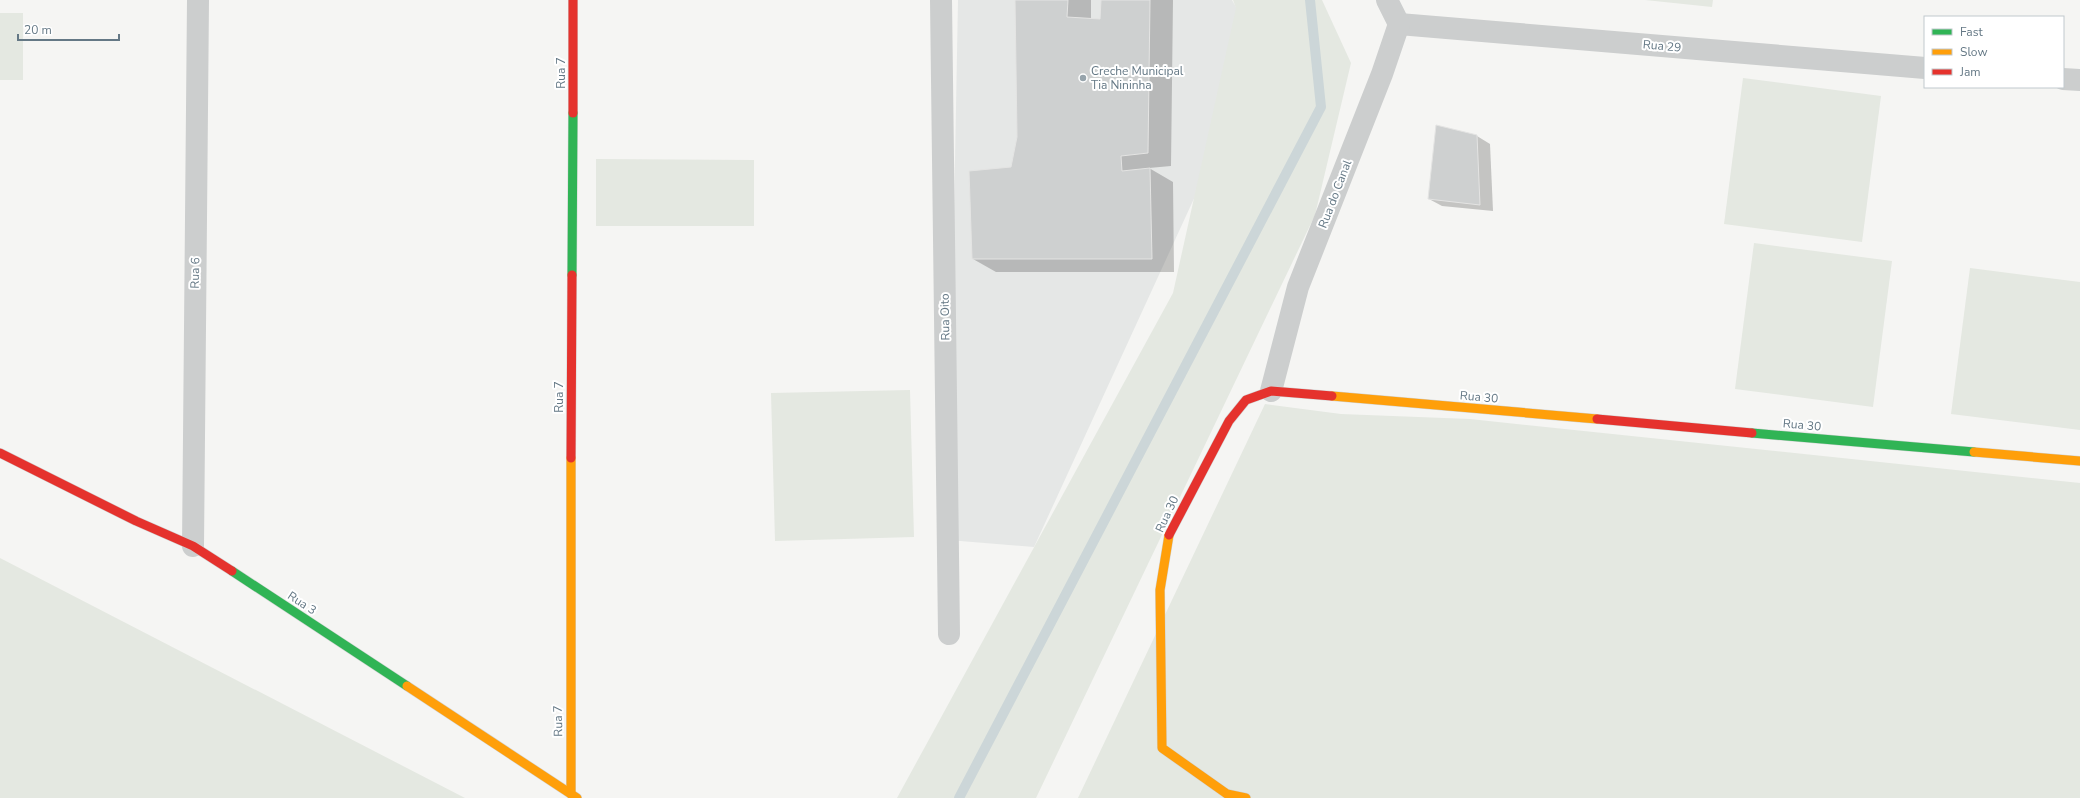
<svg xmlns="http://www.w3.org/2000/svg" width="2080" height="798" font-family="'Nunito Sans',sans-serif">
<rect width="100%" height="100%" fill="#f5f5f3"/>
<polygon fill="#e5e7e6" points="958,0 1232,0 1236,7 1242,94 1034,547 948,540"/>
<g fill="#e4e8e1">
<polygon points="1233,0 1322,0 1351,63 1315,215 1036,798 897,798 1173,293 1236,8"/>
<polygon points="1645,0 1713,0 1712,7"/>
<rect x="0" y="13" width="23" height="67"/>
<polygon points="1743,78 1881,96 1862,242 1724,224"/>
<polygon points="596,159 754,160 754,226 596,226"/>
<polygon points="1754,243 1892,261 1873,407 1735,389"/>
<polygon points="1970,268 2080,282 2080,430 1951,414"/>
<polygon points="910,390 914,537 775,541 771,393"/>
<polygon points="1265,404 1341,414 1470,419 2080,483 2080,798 1078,798"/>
<polygon points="0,558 465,798 0,798"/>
</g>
<g fill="#0003">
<polygon points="1016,0 1091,0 1091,19 1101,20 1102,0 1173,0 1171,166 1149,168 1173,182 1174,272 996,272 973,259 1012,168 1018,137"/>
<polygon points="1477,136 1490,144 1493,211 1442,206 1429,199"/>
</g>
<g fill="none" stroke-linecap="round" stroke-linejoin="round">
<polyline stroke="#ccd6d8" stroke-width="10" points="959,798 1321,107 1310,0"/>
</g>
<g fill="#ced0d0" stroke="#e4e4e3">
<polygon points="1015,0 1068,0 1067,17 1100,19 1101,0 1150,0 1148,153 1121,156 1122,171 1150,168 1152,259 972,259 969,171 1011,167 1017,137"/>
<polygon points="1436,125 1477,135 1480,205 1428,199"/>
</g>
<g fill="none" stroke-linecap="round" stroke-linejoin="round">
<defs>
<g id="fast">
<polyline points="572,275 573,113"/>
<polyline points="1752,433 1974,452"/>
<polyline points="232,571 407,686"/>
</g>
<g id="slow">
<polyline points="1332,396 1597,419"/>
<polyline points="1974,452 2080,461"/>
<polyline points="1169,535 1160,590 1162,748 1227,794 1246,798"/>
<polyline points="407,686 577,798"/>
<polyline points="571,794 571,458"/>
</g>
<g id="jam">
<polyline points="573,113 573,0"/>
<polyline points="1597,419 1752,433"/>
<polyline points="0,453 136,521 193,546 232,571"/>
<polyline points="571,458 572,275"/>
<polyline points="1169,535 1229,421 1246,400 1271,391 1332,396"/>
</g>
</defs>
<use href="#fast" stroke="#d1d3d3" stroke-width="10"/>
<use href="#slow" stroke="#d1d3d3" stroke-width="10"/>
<use href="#jam" stroke="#d1d3d3" stroke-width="10"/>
<g stroke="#cccece" stroke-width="22">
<polyline points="941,0 949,634"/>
<polyline points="1399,24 1925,68"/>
<polyline points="2063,79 2080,80"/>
<polyline points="1271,391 1298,287 1382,74 1399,24 1387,0"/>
<polyline points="193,546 198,0"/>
</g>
<use href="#fast" stroke="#30b455" stroke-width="9"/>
<use href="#slow" stroke="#ff9f0a" stroke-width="9"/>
<use href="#jam" stroke="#e5322d" stroke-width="9"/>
</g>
<circle fill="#97a4ac" stroke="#fff" stroke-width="1.5" cx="1083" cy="78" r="4"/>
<g text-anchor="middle" stroke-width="4" stroke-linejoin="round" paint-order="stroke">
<g font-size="12" fill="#647885" stroke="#fff">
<text transform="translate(1662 46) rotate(5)" y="4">Rua 29</text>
<text transform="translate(561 73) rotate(-90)" y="4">Rua 7</text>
<text transform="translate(1335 194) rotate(-69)" y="4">Rua do Canal</text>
<text transform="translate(195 273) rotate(-89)" y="4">Rua 6</text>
<text transform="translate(945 317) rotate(-91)" y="4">Rua Oito</text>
<text transform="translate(559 397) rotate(-90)" y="4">Rua 7</text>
<text transform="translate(1479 397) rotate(5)" y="4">Rua 30</text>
<text transform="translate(1802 425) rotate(5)" y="4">Rua 30</text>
<text transform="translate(1167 514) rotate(-65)" y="4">Rua 30</text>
<text transform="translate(302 603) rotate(33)" y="4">Rua 3</text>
<text transform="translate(558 721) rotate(-91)" y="4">Rua 7</text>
</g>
<g font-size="12" fill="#647885" stroke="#fff" text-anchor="start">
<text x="1091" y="75">Creche Municipal<tspan x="1091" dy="14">Tia Nininha</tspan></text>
</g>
</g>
<rect x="1924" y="16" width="140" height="72" fill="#ffffff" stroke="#c1c9ce"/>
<rect x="1932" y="29" width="20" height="6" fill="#30b455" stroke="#c1c9ce"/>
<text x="1960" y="36" font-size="12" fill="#647885">Fast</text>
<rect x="1932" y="49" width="20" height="6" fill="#ff9f0a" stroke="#c1c9ce"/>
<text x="1960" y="56" font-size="12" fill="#647885">Slow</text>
<rect x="1932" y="69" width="20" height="6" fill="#e5322d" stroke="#c1c9ce"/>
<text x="1960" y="76" font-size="12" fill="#647885">Jam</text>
<path d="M18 34v6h101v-6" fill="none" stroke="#647885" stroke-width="2"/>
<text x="24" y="34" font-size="12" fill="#647885" stroke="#ffffff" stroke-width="3" paint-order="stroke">20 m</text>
</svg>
